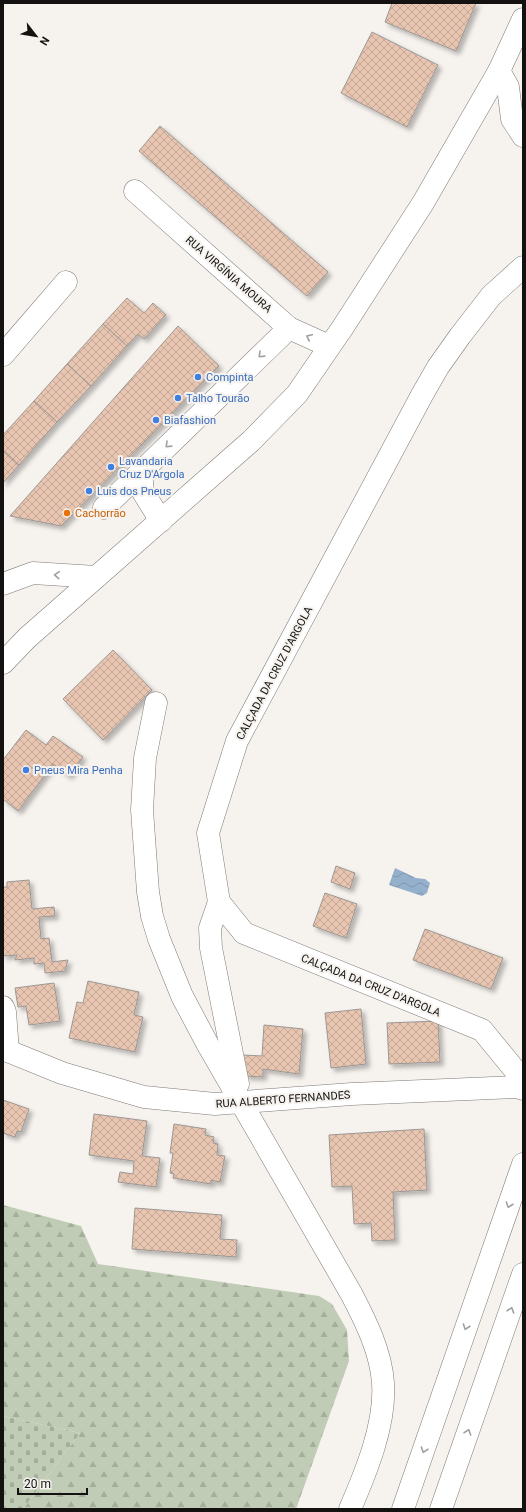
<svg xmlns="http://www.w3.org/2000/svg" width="526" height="1512" font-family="Roboto,sans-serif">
<defs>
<pattern id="forest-firs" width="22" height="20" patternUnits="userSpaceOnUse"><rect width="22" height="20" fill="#c0ccb6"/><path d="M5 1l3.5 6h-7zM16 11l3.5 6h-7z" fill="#a4ae9b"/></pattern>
<pattern id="cemetery-stones" width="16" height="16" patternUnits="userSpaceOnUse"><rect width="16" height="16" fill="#c0ccb6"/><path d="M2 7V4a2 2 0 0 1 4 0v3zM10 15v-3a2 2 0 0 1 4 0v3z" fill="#a4ae9b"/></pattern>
<pattern id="water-waves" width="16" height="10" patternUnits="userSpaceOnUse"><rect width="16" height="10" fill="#95b0cb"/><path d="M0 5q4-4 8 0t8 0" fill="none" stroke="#8096ad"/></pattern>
<pattern id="building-cross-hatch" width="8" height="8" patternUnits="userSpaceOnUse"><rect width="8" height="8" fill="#e8c5b0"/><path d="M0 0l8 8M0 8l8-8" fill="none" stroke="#c6a896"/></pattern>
<filter id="shadow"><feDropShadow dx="3.5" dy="3.5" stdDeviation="2" flood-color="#0004"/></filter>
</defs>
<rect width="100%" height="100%" fill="#f6f2ee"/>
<polygon fill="url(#forest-firs)" points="3,1205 81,1226 98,1264 319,1296 332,1304 347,1330 349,1361 296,1509 23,1509 80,1433 3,1416"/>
<polygon fill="url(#cemetery-stones)" points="3,1416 80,1433 23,1509 3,1509"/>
<polygon fill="url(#water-waves)" points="395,868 416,878 425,879 430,883 427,893 422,896 389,885"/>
<g fill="url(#building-cross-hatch)" stroke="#9c9794" filter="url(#shadow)">
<polygon points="392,3 476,3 456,51 385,22"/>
<polygon points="372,32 438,65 407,127 341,93"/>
<polygon points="160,126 328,272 307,296 139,151"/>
<polygon points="127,298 144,313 153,303 166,315 144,339 138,334 127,346 103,324"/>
<polygon points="103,324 127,346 91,386 67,364"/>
<polygon points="178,326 219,366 61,526 10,516"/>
<polygon points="67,364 91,386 57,422 34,401"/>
<polygon points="34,401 57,422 19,465 3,450 3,435"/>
<polygon points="3,450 19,465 3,483"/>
<polygon points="113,650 152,690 103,740 63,699"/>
<polygon points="26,730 46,745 53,736 83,757 69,776 53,764 18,811 3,799 3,760"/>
<polygon points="336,866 355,873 350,889 331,882"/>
<polygon points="29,880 32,909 54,907 55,916 39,917 41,939 49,938 52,962 68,960 65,971 45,973 44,963 34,964 34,958 15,960 17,955 3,956 3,887 7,887 7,882"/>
<polygon points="325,893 357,904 346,938 313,926"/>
<polygon points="425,929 503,958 491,989 413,960"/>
<polygon points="88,981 139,992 134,1015 143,1017 135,1052 69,1038 77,1002 83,1003"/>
<polygon points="54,983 60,1021 29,1025 26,1006 18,1007 15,988"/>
<polygon points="361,1009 366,1064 331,1068 325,1013"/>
<polygon points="438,1021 440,1062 389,1064 387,1023"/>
<polygon points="264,1025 303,1029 299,1074 263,1069 263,1077 246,1076 243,1055 262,1056"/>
<polygon points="3,1100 29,1109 21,1132 17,1131 15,1137 3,1133"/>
<polygon points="94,1114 147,1121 142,1156 160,1158 156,1187 118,1182 120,1172 133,1174 134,1161 89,1155"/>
<polygon points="174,1124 206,1129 205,1135 214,1137 213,1143 218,1144 217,1155 225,1156 220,1182 211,1180 211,1184 173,1178 174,1174 170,1173 173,1153 170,1153"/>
<polygon points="424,1129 427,1190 393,1192 395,1240 372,1241 371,1223 354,1224 352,1186 332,1187 329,1135"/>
<polygon points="135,1208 222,1215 220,1239 237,1240 236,1257 132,1249"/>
</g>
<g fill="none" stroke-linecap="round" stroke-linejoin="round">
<defs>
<g id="minor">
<polyline points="499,71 508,87 512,119 523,136"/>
<polyline points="135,191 289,328 329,346"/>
<polyline points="523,267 491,296 460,336 438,367 422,395 237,741 208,833 219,902 244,933 482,1030 523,1080"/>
<polyline points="3,355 66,282"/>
<polyline points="141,472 143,492 161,521"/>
<polyline points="104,508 289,328"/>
<polyline points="3,584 33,573 96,577"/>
<path d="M156,703L145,758L142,810L148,892L152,916L159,939L182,996L208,1045L352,1295C366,1322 381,1352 383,1383C386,1424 366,1472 350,1509"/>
<polyline points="219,902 210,928 211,948 238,1084"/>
<polyline points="3,1007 5,1012 8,1051"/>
</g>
<g id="major">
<polyline points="3,663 27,638 251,441 297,394 343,327 423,203 499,71 523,19"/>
<polyline points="3,1049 62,1073 144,1097 215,1104 352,1094 516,1087 523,1089"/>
</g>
<g id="highway">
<polyline points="403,1509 523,1164"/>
<polyline points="441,1509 523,1274"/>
</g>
</defs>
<use href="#minor" stroke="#7e7a77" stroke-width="23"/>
<use href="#major" stroke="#7e7a77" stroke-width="23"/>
<use href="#highway" stroke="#7e7a77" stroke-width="23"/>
<use href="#minor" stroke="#fff" stroke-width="22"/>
<use href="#major" stroke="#fff" stroke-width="22"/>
<use href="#highway" stroke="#fff" stroke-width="22"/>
</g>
<defs><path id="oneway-chevron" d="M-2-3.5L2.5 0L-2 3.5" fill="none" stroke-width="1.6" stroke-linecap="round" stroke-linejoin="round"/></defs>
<g stroke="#a1a0a0">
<use href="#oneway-chevron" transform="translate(309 337) rotate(-155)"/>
<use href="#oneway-chevron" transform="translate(261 355) rotate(136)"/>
<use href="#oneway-chevron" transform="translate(168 445) rotate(136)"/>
<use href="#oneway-chevron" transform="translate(57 575) rotate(-176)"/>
<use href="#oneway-chevron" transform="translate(509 1205) rotate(109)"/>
<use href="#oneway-chevron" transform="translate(511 1310) rotate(-71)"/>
<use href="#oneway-chevron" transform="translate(466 1327) rotate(109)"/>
<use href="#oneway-chevron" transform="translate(468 1432) rotate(-71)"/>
<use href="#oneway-chevron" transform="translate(424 1450) rotate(109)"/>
</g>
<g fill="#3f7fe0" stroke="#f6f2ee" stroke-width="1.5">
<circle cx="198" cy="377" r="4"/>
<circle cx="178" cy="398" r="4"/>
<circle cx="156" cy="420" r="4"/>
<circle cx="111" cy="467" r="4"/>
<circle cx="89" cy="491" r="4"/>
<circle cx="26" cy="770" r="4"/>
</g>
<circle fill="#e8710a" stroke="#f6f2ee" stroke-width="1.5" cx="67" cy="513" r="4"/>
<g text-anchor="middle" stroke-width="4" stroke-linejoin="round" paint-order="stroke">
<g font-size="11" fill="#131211" stroke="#f6f2ee">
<text transform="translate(229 274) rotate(41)" y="4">RUA VIRGÍNIA MOURA</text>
<text transform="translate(274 673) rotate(-62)" y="4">CALÇADA DA CRUZ D'ARGOLA</text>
<text transform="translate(371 985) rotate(22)" y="4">CALÇADA DA CRUZ D'ARGOLA</text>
<text transform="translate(283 1099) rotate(-4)" y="4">RUA ALBERTO FERNANDES</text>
</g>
<g font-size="11" fill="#366cbe" stroke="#f6f2ee" text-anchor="start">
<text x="206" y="381">Compinta</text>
<text x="186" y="402">Talho Tourão</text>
<text x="164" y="424">Biafashion</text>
<text x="119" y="465">Lavandaria<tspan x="119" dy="13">Cruz D'Argola</tspan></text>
<text x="97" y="495">Luis dos Pneus</text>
<text x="34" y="774">Pneus Mira Penha</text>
</g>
<g font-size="11" fill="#c56008" stroke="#f6f2ee" text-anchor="start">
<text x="75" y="517">Cachorrão</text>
</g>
</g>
<rect width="526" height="1512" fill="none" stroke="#131211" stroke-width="8"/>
<g transform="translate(36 36) rotate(121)" stroke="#f6f2ee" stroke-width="3" paint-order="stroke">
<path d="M0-3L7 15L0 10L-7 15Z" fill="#131211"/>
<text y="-6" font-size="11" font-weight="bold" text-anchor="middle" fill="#131211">N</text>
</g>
<path d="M18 1488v6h69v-6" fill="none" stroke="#131211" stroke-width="2"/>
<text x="24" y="1488" font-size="12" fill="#131211" stroke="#f6f2ee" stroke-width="3" paint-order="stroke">20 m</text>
</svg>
